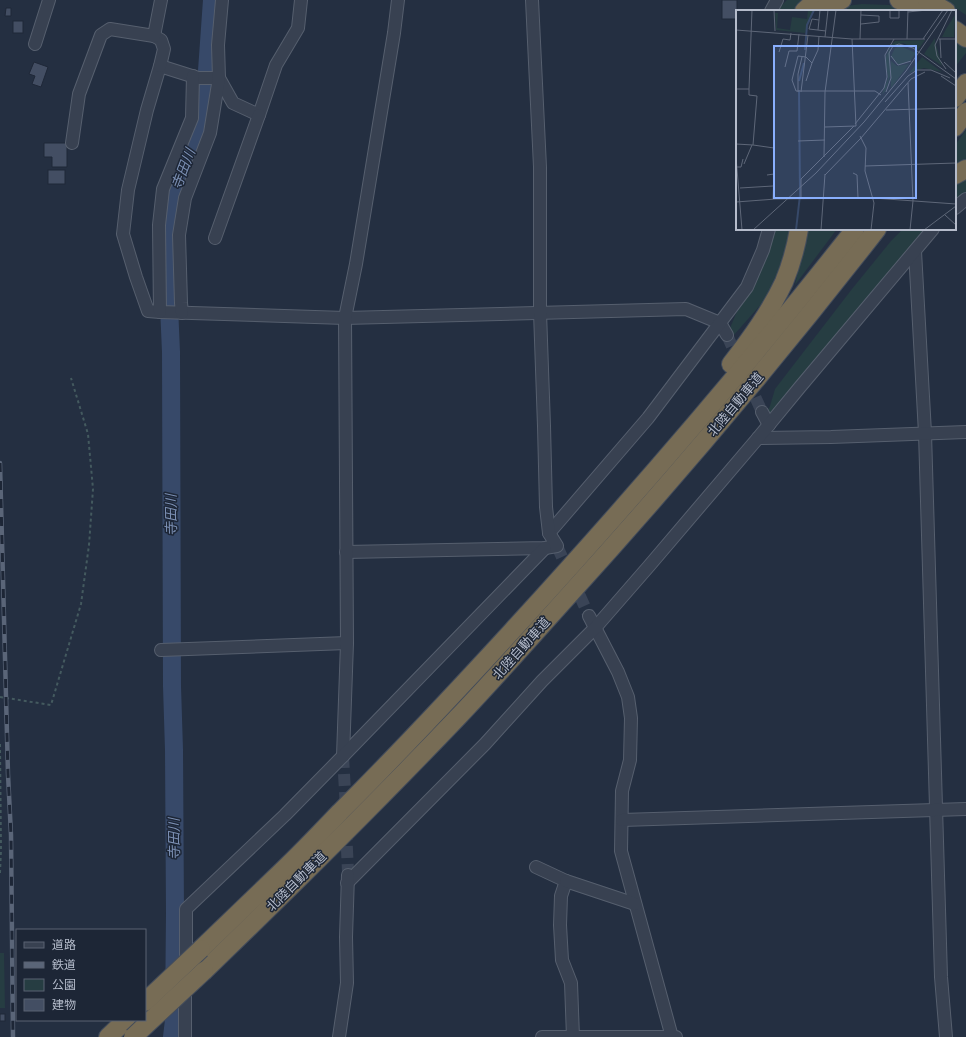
<svg xmlns="http://www.w3.org/2000/svg" width="966" height="1037" font-family="Overpass,'Noto Sans JP',sans-serif">
<rect width="100%" height="100%" fill="#242f41"/>
<g fill="#263d42">
<polygon points="787,0 805,0 794,11 778,11 782,5"/>
<polygon points="943,0 966,0 966,15"/>
<polygon points="862,4 889,5 906,11 835,11 846,6"/>
<polygon points="955,39 966,46 966,53 955,67"/>
<polygon points="966,130 966,163 955,168 955,145"/>
<polygon points="966,179 966,194 955,200 955,184"/>
<polygon points="773,229 791,229 786,248 777,274 764,301 733,336 730,328 738,309 763,263"/>
<polygon points="805,229 837,229 795,285 804,243"/>
<polygon points="903,229 925,229 773,416 767,412 770,406 775,389 852,289 891,241"/>
<polygon points="0,953 4,953 5,1008 0,1008"/>
</g>
<g fill="none" stroke-linecap="round" stroke-linejoin="round">
<polyline stroke="#374969" stroke-width="18" points="172,1037 174,1020 175,913 174,750 172,686 171,352 169,306 168,259 173,189 202,121 207,71 212,0"/>
</g>
<g fill="#434e63" stroke="#1f2838">
<rect x="722" y="0" width="15" height="19"/>
<polygon points="6,8 11,8 11,16 5,16"/>
<rect x="13" y="21" width="10" height="12"/>
<polygon points="34,62 48,67 41,87 32,84 35,76 29,74"/>
<polygon points="44,143 67,143 67,167 52,167 52,157 44,157"/>
<rect x="48" y="170" width="17" height="14"/>
<rect x="0" y="1014" width="5" height="7"/>
</g>
<g fill="none" stroke-linecap="round" stroke-linejoin="round">
<g stroke="#3a4456" stroke-width="12" stroke-dasharray="12 6" stroke-linecap="butt">
<polyline points="727,335 739,362"/>
<polyline points="748,381 762,412"/>
<polyline points="557,546 589,616"/>
<polyline points="343,756 346,809"/>
<polyline points="346,828 348,872"/>
</g>
<defs>
<g id="minor">
<polyline points="301,0 298,28 276,65 259,115 233,103 219,78 198,78 160,66 147,110 133,169 128,190 123,234 136,277 148,311 160,312 345,318 686,309 720,323 727,335"/>
<polyline points="771,11 777,0"/>
<polyline points="154,36 161,40 164,49 160,66"/>
<polyline points="35,44 49,0"/>
<polyline points="72,143 79,94 101,35 110,29 154,36 161,0"/>
<polyline points="955,208 966,199"/>
<polyline points="215,238 259,115"/>
<polyline points="915,251 925,433 941,977 946,1037"/>
<polyline points="160,312 159,225 163,189 192,118 193,76"/>
<polyline points="182,313 181,303 179,235 185,198 210,133 219,78 218,45 222,0"/>
<polyline points="762,412 769,425"/>
<polyline points="758,438 831,437 966,432"/>
<polyline points="549,533 648,418 747,287 763,250 769,229"/>
<polyline points="346,552 545,548 557,546 549,533 546,507 544,426 540,312 540,167 532,0"/>
<polyline points="589,616 618,672 628,697 631,718 630,760 622,791 621,851 672,1037"/>
<polyline points="161,650 347,643"/>
<polyline points="343,756 347,643 345,318 356,264 394,33 398,0"/>
<polyline points="622,820 966,809"/>
<polyline points="536,867 566,881 561,896 560,925 562,960 571,983 573,1037"/>
<polyline points="566,881 635,904"/>
<polyline points="347,883 485,744 542,681 595,628 649,566 758,438 800,387 933,229"/>
<polyline points="186,967 186,909 285,815 343,756 545,548"/>
<polyline points="185,1037 185,985"/>
<polyline points="339,1037 347,983 346,937 348,875"/>
<polyline points="542,1037 676,1037"/>
</g>
<g id="highway">
<polyline points="899,0 918,7 925,11"/>
<polyline points="927,0 946,11"/>
<polyline points="804,11 816,0"/>
<polyline points="820,11 832,4 842,0"/>
<polyline points="955,30 966,38"/>
<polyline points="955,98 966,83"/>
<polyline points="955,127 966,112"/>
<polyline points="955,175 966,169"/>
<path d="M731,364C751,338 770,312 784,282C791,265 796,247 799,229"/>
<path d="M201,949C228,923 255,897 282,871C302,852 321,832 340,812C399,753 456,692 512,631C631,501 746,368 855,229"/>
<path d="M204,971C290,888 375,804 457,718C495,678 532,636 569,595C676,477 779,355 877,229"/>
<polyline points="108,1037 126,1020"/>
</g>
</defs>
<use href="#minor" stroke="#565f6e" stroke-width="14"/>
<use href="#highway" stroke="#434c5b" stroke-width="20"/>
<g stroke="#445a5f" stroke-width="2" stroke-dasharray="3 3" stroke-linecap="butt">
<polyline points="0,697 51,705 81,604 89,545 93,489 88,434 71,378"/>
<polyline points="0,744 1,850 0,873"/>
</g>
<use href="#minor" stroke="#384151" stroke-width="12"/>
<use href="#highway" stroke="#776c55" stroke-width="18"/>
<defs>
<polyline id="rail" points="0,463 8,774 11,835 13,1037"/>
</defs>
<use href="#rail" stroke="#5a6578" stroke-width="4.5"/>
<use href="#rail" stroke="#1d2636" stroke-width="3" stroke-dasharray="9" stroke-linecap="butt"/>
<defs>
<g id="highway-bridge">
<polyline points="145,1002 201,949"/>
<polyline points="133,1037 204,971"/>
</g>
</defs>
<use href="#highway-bridge" stroke="#434c5b" stroke-width="20" stroke-linecap="butt"/>
<use href="#highway-bridge" stroke="#776c55" stroke-width="18"/>
</g>
<g text-anchor="middle" stroke-width="3" stroke-linejoin="round" paint-order="stroke">
<g font-size="13" fill="#b5bccb" stroke="#1d2636">
<text transform="translate(735 404) rotate(-50)" y="5">北陸自動車道</text>
<text transform="translate(521 648) rotate(-48)" y="5">北陸自動車道</text>
<text transform="translate(296 881) rotate(-45)" y="5">北陸自動車道</text>
</g>
<g font-size="14" font-style="italic" fill="#7c90b4" stroke="#1d2636">
<text transform="translate(183 169) rotate(-69)" y="5">寺田川</text>
<text transform="translate(171 515) rotate(-91)" y="5">寺田川</text>
<text transform="translate(174 839) rotate(-91)" y="5">寺田川</text>
</g>
</g>
<g transform="translate(736 10)">
<rect width="220" height="220" fill="#242f41"/>
<path d="M72,0H78L69,23L40,20L39,3H42L41,18L54,20L56,7L71,9ZM219,5L218,27H206L210,19ZM199,28V31L206,56L188,44ZM189,30L182,40L167,33L154,38V66L150,80L146,85L152,68L149,48L156,34L159,31ZM164,36L180,43L175,50L163,55L155,46L159,38ZM186,47L206,62L188,58L173,63ZM155,51L161,56L173,54L155,78Z" fill="#263d42"/>
<path fill="none" stroke="#374969" stroke-width="2" d="M69,40L71,15L78,0M63,71L68,53M60,220L64,185L63,80"/>
<path fill="none" stroke="#5e6778" stroke-width="1" d="M38,0L39,21M154,0V8H163V0M172,2L191,0M83,10L76,9L73,19L90,21M125,14L143,12V6L125,5M0,20L116,29H189M82,20L84,0M83,26L82,40L76,53L70,47L62,46L56,70L60,81H139L145,85M89,27L92,0M47,29L54,30L55,23M124,29L125,0M171,29L172,0M187,29L207,0M203,29H220M204,29L205,48M43,42L47,29M155,46L162,55L175,51M208,52L220,63M49,57L53,41H61L63,24M210,59L201,46L199,35L216,0M205,66L220,76M70,71L76,53M172,73L177,191L174,220M0,79H13L16,0M62,82V64L66,47M65,82L72,25M150,82L155,68L153,43L157,36L163,34L177,38L220,69M149,92L172,66L181,60H195L214,68M150,100L220,98M119,114L148,78L151,67L149,45L158,29M89,117L120,116L116,29M124,126L130,138L129,161L138,193L135,220M62,131L89,130M0,134L17,135L21,86L13,85V79M17,135L38,138M0,147L6,220M88,147L89,82L100,0M8,154L16,135M129,156L220,153M1,157H5L7,149M117,163L121,165L122,188M31,165L38,164L37,189M89,165L125,128L175,69L189,62M4,178L37,176M65,189V169L118,116M0,192L40,189L137,188L220,194M209,205L220,215M17,220L80,163L128,112L170,61L212,0M85,220L89,164M188,220L220,196"/>
<path fill="#89affd" fill-opacity="0.15" stroke="#89affd" stroke-width="2" d="M38,36H180V188H38Z"/>
<rect width="220" height="220" fill="none" stroke="#b5bccb" stroke-width="2"/>
</g>
<rect x="16" y="929" width="130" height="92" fill="#1d2636" stroke="#5a6272"/>
<rect x="24" y="942" width="20" height="6" fill="#384151" stroke="#5a6272"/>
<text x="52" y="949" font-size="12" fill="#b5bccb">道路</text>
<rect x="24" y="962" width="20" height="6" fill="#5a6578" stroke="#5a6272"/>
<text x="52" y="969" font-size="12" fill="#b5bccb">鉄道</text>
<rect x="24" y="979" width="20" height="12" fill="#263d42" stroke="#5a6272"/>
<text x="52" y="989" font-size="12" fill="#b5bccb">公園</text>
<rect x="24" y="999" width="20" height="12" fill="#434e63" stroke="#5a6272"/>
<text x="52" y="1009" font-size="12" fill="#b5bccb">建物</text>
</svg>
